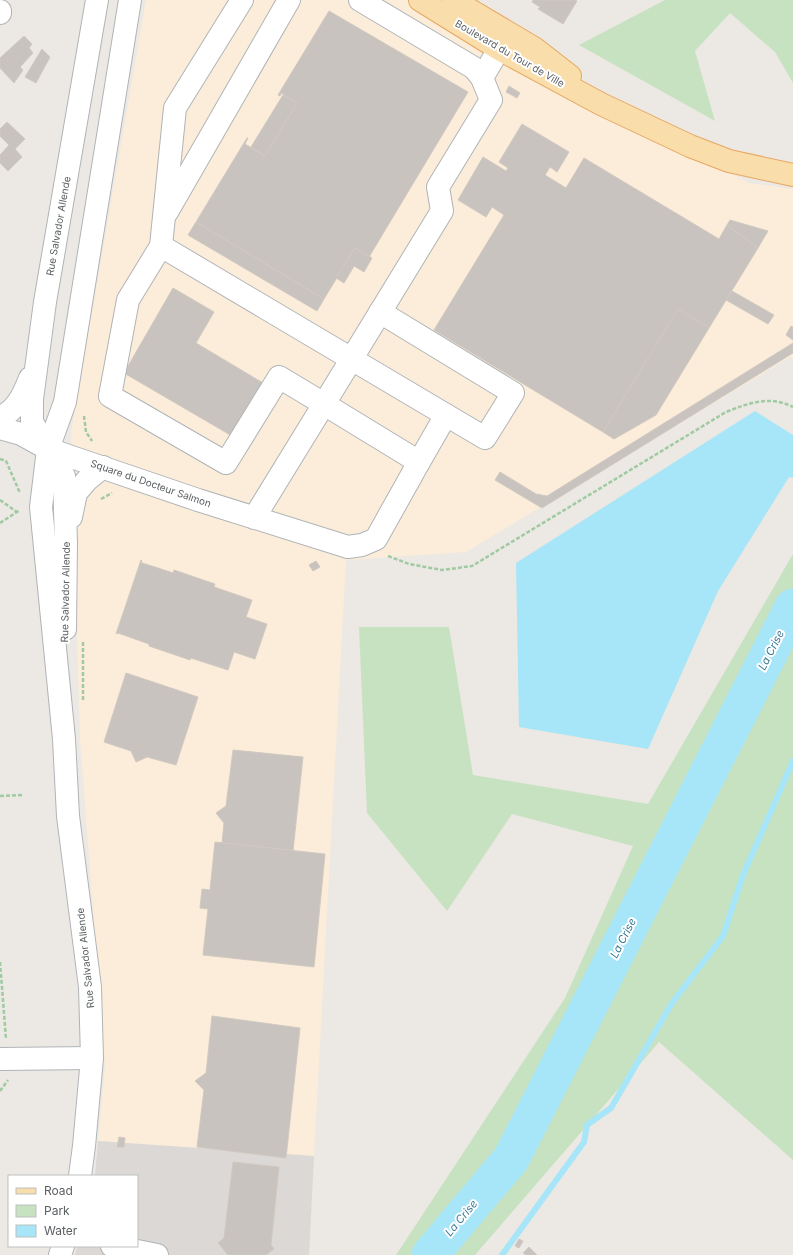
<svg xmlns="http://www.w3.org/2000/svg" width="793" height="1255" font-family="Inter,sans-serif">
<rect width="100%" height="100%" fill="#ece8e3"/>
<polygon fill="#fbedd9" points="146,0 425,0 749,183 793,189 793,359 790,357 466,552 346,560 314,1156 98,1141 105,1067 80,739 71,433"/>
<polygon fill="#dbd8d5" points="98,1141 314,1156 309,1255 75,1255 77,1246 137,1246 137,1176 95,1176"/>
<g fill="#c7e2c1">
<polygon points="665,0 793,0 793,83 775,52 730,13 695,51 715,121 579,45"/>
<polygon points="793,554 793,1160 659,1042 475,1255 396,1255 565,998 633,846 512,814 447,911 367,813 359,627 449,627 473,775 648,804"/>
</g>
<polygon fill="#a7e5f8" points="755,411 793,435 793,478 789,477 718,591 648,749 519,727 516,563"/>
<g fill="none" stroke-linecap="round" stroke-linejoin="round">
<polyline stroke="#a7e5f8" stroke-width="6" points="502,1255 584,1142 587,1125 611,1108 672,1003 723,936 743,875 793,761"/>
<polyline stroke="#a7e5f8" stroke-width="37" points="430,1255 511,1159 793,607"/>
</g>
<g fill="#c8c3bf" stroke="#d1c9c1">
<polygon points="533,0 575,0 577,1 563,24 538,9 540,7 532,2"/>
<polygon points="329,11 468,92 369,257 355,248 324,299 196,222 247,138 248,138 245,144 265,156 297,103 281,93 280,96 278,95"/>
<polygon points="24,36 32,44 29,48 33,53 20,67 23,70 14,83 0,68 0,58"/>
<polygon points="42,49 50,57 36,83 25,77"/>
<polygon points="509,86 520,93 517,98 506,92"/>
<polygon points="283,95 297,103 265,156 251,147"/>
<polygon points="7,122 25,139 15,149 22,157 8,171 0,163 0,155 9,145 0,136 0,129"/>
<polygon points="522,124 569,152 557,172 550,167 545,175 566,188 584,158 719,239 727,225 758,248 709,328 678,309 603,432 434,330 504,215 492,207 486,217 458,200 483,157 506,171 508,168 499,162"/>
<polygon points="730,220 768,231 758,248 727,225"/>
<polygon points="196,222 324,299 317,311 188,235"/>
<polygon points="355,248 372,258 364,272 354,266 344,283 336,278"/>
<polygon points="173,288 214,312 196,343 263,383 232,436 124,373"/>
<polygon points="732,291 774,315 768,324 726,300"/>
<polygon points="678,309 709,328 656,415 614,439 603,432"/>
<polygon points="791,326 793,327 793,340 786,335"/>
<polygon points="793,343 793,353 542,508 495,480 500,472 536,494 547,496"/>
<polygon points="141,560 142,563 155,567 173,573 174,570 215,584 214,587 252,600 246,617 267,624 255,659 234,652 228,670 191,658 190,660 149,646 149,644 118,633 116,634"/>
<polygon points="316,561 320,567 313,571 309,565"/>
<polygon points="126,673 198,697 176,765 147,757 136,762 131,751 104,742"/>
<polygon points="233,750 303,757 293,851 222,843 224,823 216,813 226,806"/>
<polygon points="215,842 325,854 314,967 203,955 208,909 200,908 202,889 210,890"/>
<polygon points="212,1016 300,1028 286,1158 197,1147 204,1090 195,1081 206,1073"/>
<polygon points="119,1137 125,1138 124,1147 117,1147"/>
<polygon points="233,1162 279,1167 271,1245 274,1249 266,1255 228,1255 218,1243 224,1238"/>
<polygon points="519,1239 523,1241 519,1248 515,1246"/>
<polygon points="529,1247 537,1255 526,1255 523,1253"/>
</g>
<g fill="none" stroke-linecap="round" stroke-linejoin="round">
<defs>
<g id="minor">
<polyline points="242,0 175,108 161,246 128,300 110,396 226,463 279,377 324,404 442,211 438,187 491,100 482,78 474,68 360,0"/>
<polyline points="0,11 0,13"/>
<polyline points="482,78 499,49"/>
<polyline points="167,212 289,0"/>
<polyline points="161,246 446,415 419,462"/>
<polyline points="380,312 513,393 485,438 446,415"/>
<path d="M0,418C17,409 23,396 30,378"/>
<polyline points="0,428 21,434 48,449 198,500 348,547 362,545 376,539 419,462 324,404 254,518"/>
<polyline points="71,517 76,493 87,480 103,467"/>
<polyline points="65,629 66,544 64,476 32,422 32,399 45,302 97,0"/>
<polyline points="0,1059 92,1058"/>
<polyline points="80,1176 84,1146 92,1058 90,987 68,816 64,739 41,507 48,449 65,402 130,0"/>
<polyline points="112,1246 157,1255"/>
<polyline points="60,1255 63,1246"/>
</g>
<g id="major">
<polyline points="420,0 499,49 601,104 690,146 729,161 793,175"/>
<polyline points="453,0 534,48 570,76"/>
</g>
</defs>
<use href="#minor" stroke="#b0b4b7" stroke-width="24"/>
<use href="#major" stroke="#e7a761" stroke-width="24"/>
<g stroke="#9fcaa2" stroke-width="2.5" stroke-dasharray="4 2" stroke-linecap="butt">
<polyline points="84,416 86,432 92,441"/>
<polyline points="0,459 6,461 20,493"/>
<polyline points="101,499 112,493"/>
<polyline points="0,500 17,512"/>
<polyline points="0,523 20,510"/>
<path d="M388,556L409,564L442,570L472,566L726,412C749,403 770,395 793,407"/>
<polyline points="83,642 83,701"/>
<polyline points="0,796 23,795"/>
<polyline points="0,962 6,1039"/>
<polyline points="0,1091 8,1080"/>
</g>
<use href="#minor" stroke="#fff" stroke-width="22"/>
<use href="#major" stroke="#f9ddab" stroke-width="22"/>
</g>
<g text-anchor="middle" stroke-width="4" stroke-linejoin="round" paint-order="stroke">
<g font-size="10" fill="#5b6062" stroke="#fff">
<text transform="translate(510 53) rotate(30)" y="4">Boulevard du Tour de Ville</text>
<text transform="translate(58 226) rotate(-80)" y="4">Rue Salvador Allende</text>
<text transform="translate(151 483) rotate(19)" y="4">Square du Docteur Salmon</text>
<text transform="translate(65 592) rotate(-89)" y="4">Rue Salvador Allende</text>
<text transform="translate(85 958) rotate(-96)" y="4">Rue Salvador Allende</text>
</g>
<g font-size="11" font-style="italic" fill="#3f7c98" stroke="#fff">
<text transform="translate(771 650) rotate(-63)" y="4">La Crise</text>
<text transform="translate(623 938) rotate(-63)" y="4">La Crise</text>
<text transform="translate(461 1218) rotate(-50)" y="4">La Crise</text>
</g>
</g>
<rect x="8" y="1175" width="130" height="72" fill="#ffffff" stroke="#bdbfc0"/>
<rect x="16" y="1188" width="20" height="6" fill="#f9ddab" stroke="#bdbfc0"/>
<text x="44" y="1195" font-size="12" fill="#5b6062">Road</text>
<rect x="16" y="1205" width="20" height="12" fill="#c7e2c1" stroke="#bdbfc0"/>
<text x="44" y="1215" font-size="12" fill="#5b6062">Park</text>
<rect x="16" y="1225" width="20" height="12" fill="#a7e5f8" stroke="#bdbfc0"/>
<text x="44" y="1235" font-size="12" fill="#5b6062">Water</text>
</svg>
